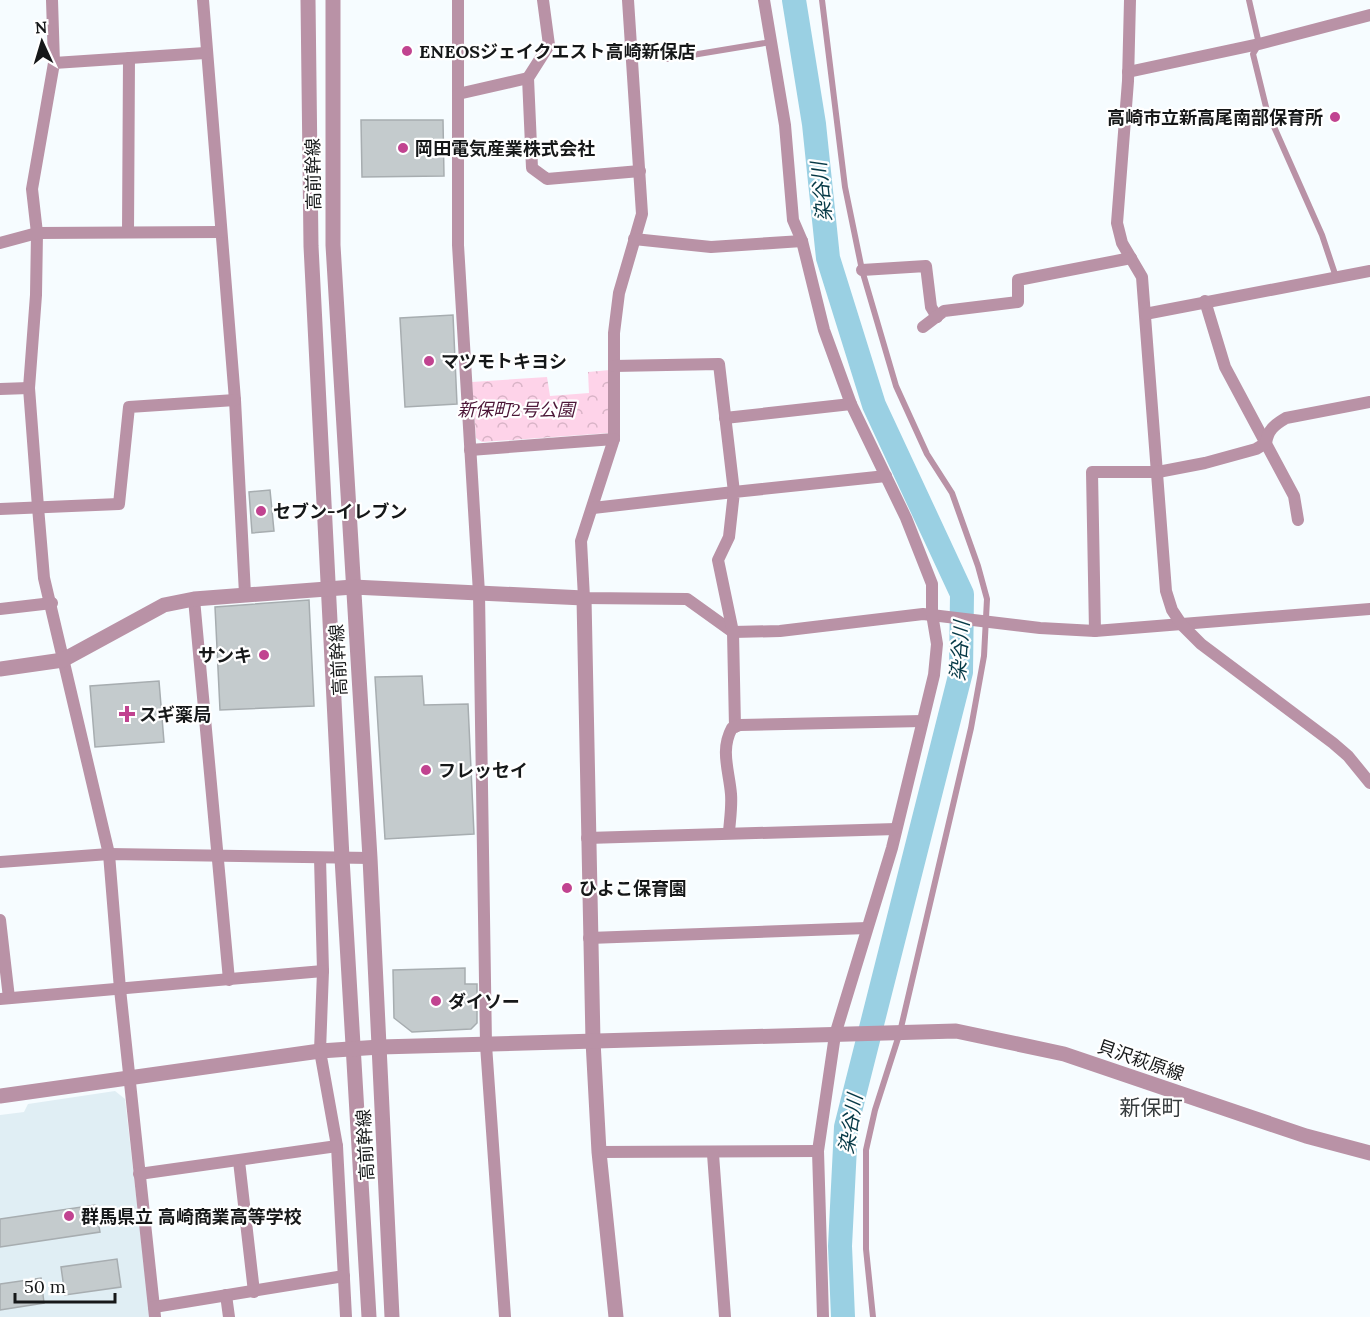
<svg xmlns="http://www.w3.org/2000/svg" width="1370" height="1317" font-family="Lora,'Noto Sans JP',serif">
	<style>
		.built { fill: #e0eef4 }
		.park { fill: url(#park-crowns) }
		.lines { fill: none; stroke-linecap: round; stroke-linejoin: round }
		.river { stroke: #9ad0e3; stroke-width: 24 }
		.building { fill: #c4cbcd; stroke: #a7adb0; stroke-width: 1.5 }
		.service { stroke: #b992a6; stroke-width: 6 }
		.minor { stroke: #b992a6; stroke-width: 12 }
		.tertiary { stroke: #b992a6; stroke-width: 15 }
		.poi-dot { fill: #c14390; stroke: #fff; stroke-width: 2 }
		.labels { text-anchor: middle; dominant-baseline: central; stroke-width: 4.5; stroke-linejoin: round; paint-order: stroke }
		.poi-label { font-size: 18px; font-weight: bold; fill: #161819; stroke: #fff; text-anchor: start }
		.street-label { font-size: 18px; fill: #161819; stroke: #fff }
		.park-label { font-size: 18px; font-style: italic; fill: #4c1637; stroke: #fff }
		.water-label { font-size: 20px; font-style: italic; fill: #063946; stroke: #fff }
		.quarter-label { font-size: 21px; fill: #373c3e; stroke: #fff }
	</style>
	<defs>
		<pattern id="park-crowns" width="20" height="18" patternUnits="userSpaceOnUse" patternTransform="scale(1.5)"><rect width="20" height="18" fill="#fed3e9"/><path d="M2 6a3 3 0 1 1 6 0M12 15a3 3 0 1 1 6 0" fill="none" stroke="#d9b4c7"/></pattern>
	</defs>
	<rect width="100%" height="100%" fill="#f6fcff"/>
	<!-- built -->
	<polygon class="built" points="115,1091 125,1099 150,1317 0,1317 0,1115 24,1112 28,1104"/>
	<!-- park -->
	<polygon class="park" points="610,370 609,433 482,442 476,438 472,382 547,377 550,396 589,393 588,372"/>
	<g class="lines">
		<!-- river -->
		<polyline class="river" points="794,0 814,124 828,258 874,405 962,594 961,672 846,1127 840,1246 843,1317"/>
	</g>
	<!-- building -->
	<g class="building">
		<polygon points="361,120 443,120 444,176 362,177"/>
		<polygon points="453,315 457,404 405,407 400,318"/>
		<polygon points="270,490 274,531 252,533 249,492"/>
		<polygon points="309,600 314,706 220,710 215,607"/>
		<polygon points="422,676 424,705 468,704 474,834 385,839 375,677"/>
		<polygon points="159,681 164,742 95,747 90,686"/>
		<polygon points="465,968 465,984 477,984 477,1023 471,1029 412,1032 394,1018 393,970"/>
		<polygon points="95,1205 100,1232 0,1247 0,1219"/>
		<polygon points="117,1259 121,1287 65,1295 61,1267"/>
		<polygon points="41,1278 44,1303 0,1310 0,1284"/>
	</g>
	<g class="lines">
		<!-- service -->
		<g class="service">
			<polyline points="822,0 845,187 862,270 896,386 927,454 952,493 978,566 987,599 984,656 971,728 900,1032 875,1110 866,1150 866,1249 873,1317"/>
			<polyline points="1249,0 1259,44 1253,54 1267,111 1322,235 1336,277"/>
			<polyline points="668,59 771,42"/>
		</g>
		<!-- minor -->
		<g class="minor">
			<polyline points="52,0 54,63 32,189 37,233 36,295 29,388 38,507 44,578 109,854 120,989 155,1317"/>
			<polyline points="203,0 235,400 245,594"/>
			<polyline points="458,0 458,245 479,593 486,1045 505,1317"/>
			<polyline points="543,0 549,45 528,78 532,168 547,179 640,171"/>
			<polyline points="628,0 642,214 619,293 614,333 614,439 581,541 584,598 687,599 733,632 780,631 923,614 1040,628 1095,631 1370,609"/>
			<polyline points="764,0 785,125 793,220 802,241 824,330 851,404 906,518 932,584 932,614 937,644 934,675 892,848 835,1035 818,1151 823,1317"/>
			<polyline points="1130,0 1128,81 1117,223 1122,243 1142,277 1166,591 1172,610 1182,625 1201,644 1333,743 1348,756 1370,783"/>
			<polyline points="54,63 205,53"/>
			<polyline points="1128,72 1259,44 1370,15"/>
			<polyline points="458,94 528,78"/>
			<polyline points="128,232 129,58"/>
			<polyline points="634,239 711,247 802,241"/>
			<polyline points="0,243 37,233 221,232"/>
			<polyline points="862,270 926,266 931,307 937,317"/>
			<polyline points="1205,301 1225,367 1294,496 1298,520"/>
			<polyline points="1145,314 1370,271"/>
			<polyline points="923,327 944,311 1018,302 1018,280 1131,258"/>
			<polyline points="0,389 29,388"/>
			<polyline points="725,418 851,404"/>
			<polyline points="470,450 614,439"/>
			<polyline points="593,508 734,492 719,364 614,366"/>
			<polyline points="0,509 119,504 129,407 235,400"/>
			<polyline points="194,599 229,980"/>
			<polyline points="0,609 52,603"/>
			<path d="M1095 631 1092 472H1158L1205 463 1256 449 1266 443C1268 430 1274 425 1286 418L1370 402"/>
			<polyline points="735,727 733,632 718,560 729,537 734,492 886,476"/>
			<path d="M729 832C730 819 732 807 731 794 729 770 720 750 732 728L740 725 922 721"/>
			<polyline points="587,838 896,829"/>
			<polyline points="320,858 323,971 320,1051 337,1146 346,1317"/>
			<polyline points="0,862 109,854 370,858"/>
			<polyline points="0,920 9,998"/>
			<polyline points="589,938 867,928"/>
			<polyline points="0,999 323,971"/>
			<polyline points="599,1152 818,1151"/>
			<polyline points="713,1154 725,1317"/>
			<polyline points="239,1161 254,1292"/>
			<polyline points="139,1174 337,1146"/>
			<polyline points="226,1295 229,1317"/>
			<polyline points="154,1307 344,1276"/>
		</g>
		<!-- tertiary -->
		<g class="tertiary">
			<polyline points="308,0 311,246 342,858 369,1317"/>
			<polyline points="333,0 333,245 370,858 392,1317"/>
			<polyline points="0,669 63,660 164,605 194,599 353,587 584,598 593,1041 599,1152 616,1317"/>
			<polyline points="0,1096 320,1051 380,1047 956,1031 1064,1054 1306,1136 1370,1153"/>
		</g>
	</g>
	<!-- markers -->
	<g class="poi-dot">
		<circle cx="407" cy="51" r="6"/>
		<circle cx="1335" cy="117" r="6"/>
		<circle cx="403" cy="148" r="6"/>
		<circle cx="429" cy="361" r="6"/>
		<circle cx="261" cy="511" r="6"/>
		<circle cx="264" cy="655" r="6"/>
		<path d="M124 705h6v6h6v6h-6v6h-6v-6h-6v-6h6z"/>
		<circle cx="426" cy="770" r="6"/>
		<circle cx="567" cy="888" r="6"/>
		<circle cx="436" cy="1001" r="6"/>
		<circle cx="69" cy="1216" r="6"/>
	</g>
	<g class="labels">
		<!-- poi labels -->
		<g class="poi-label">
			<text x="419" y="51">ENEOSジェイクエスト高崎新保店</text>
			<text x="1323" y="117" text-anchor="end">高崎市立新高尾南部保育所</text>
			<text x="415" y="148">岡田電気産業株式会社</text>
			<text x="441" y="361">マツモトキヨシ</text>
			<text x="273" y="511">セブン-イレブン</text>
			<text x="252" y="655" text-anchor="end">サンキ</text>
			<text x="139" y="714">スギ薬局</text>
			<text x="438" y="770">フレッセイ</text>
			<text x="579" y="888">ひよこ保育園</text>
			<text x="448" y="1001">ダイソー</text>
			<text x="81" y="1216">群馬県立 高崎商業高等学校</text>
		</g>
		<!-- street labels -->
		<g class="street-label">
			<text transform="translate(313 174) rotate(-91)">高前幹線</text>
			<text transform="translate(338 660) rotate(-93)">高前幹線</text>
			<text transform="translate(1141 1060) rotate(19)">貝沢萩原線</text>
			<text transform="translate(365 1145) rotate(-93)">高前幹線</text>
		</g>
		<!-- park labels -->
		<g class="park-label">
			<text x="516" y="409">新保町2号公園</text>
		</g>
		<!-- water labels -->
		<g class="water-label">
			<text transform="translate(821 192) rotate(-96)">染谷川</text>
			<text transform="translate(959 651) rotate(-86)">染谷川</text>
			<text transform="translate(850 1124) rotate(-81)">染谷川</text>
		</g>
		<!-- quarter labels -->
		<g class="quarter-label">
			<text x="1151" y="1107">新保町</text>
		</g>
	</g>
	<!-- north arrow -->
	<g transform="translate(42 42) rotate(356)" stroke="#ffffff" stroke-width="4.5" paint-order="stroke">
	<path d="M0-4.5L10 22L0 15L-10 22Z" fill="#161819"/>
	<text y="-9" font-size="16" font-weight="bold" text-anchor="middle" fill="#161819">N</text>
	</g>
	<!-- scale -->
	<path d="M15 1293v9h100v-9" fill="none" stroke="#161819" stroke-width="3"/>
	<text x="24" y="1293" font-size="18" fill="#161819" stroke="#ffffff" stroke-width="4.5" paint-order="stroke">50 m</text>
</svg>
